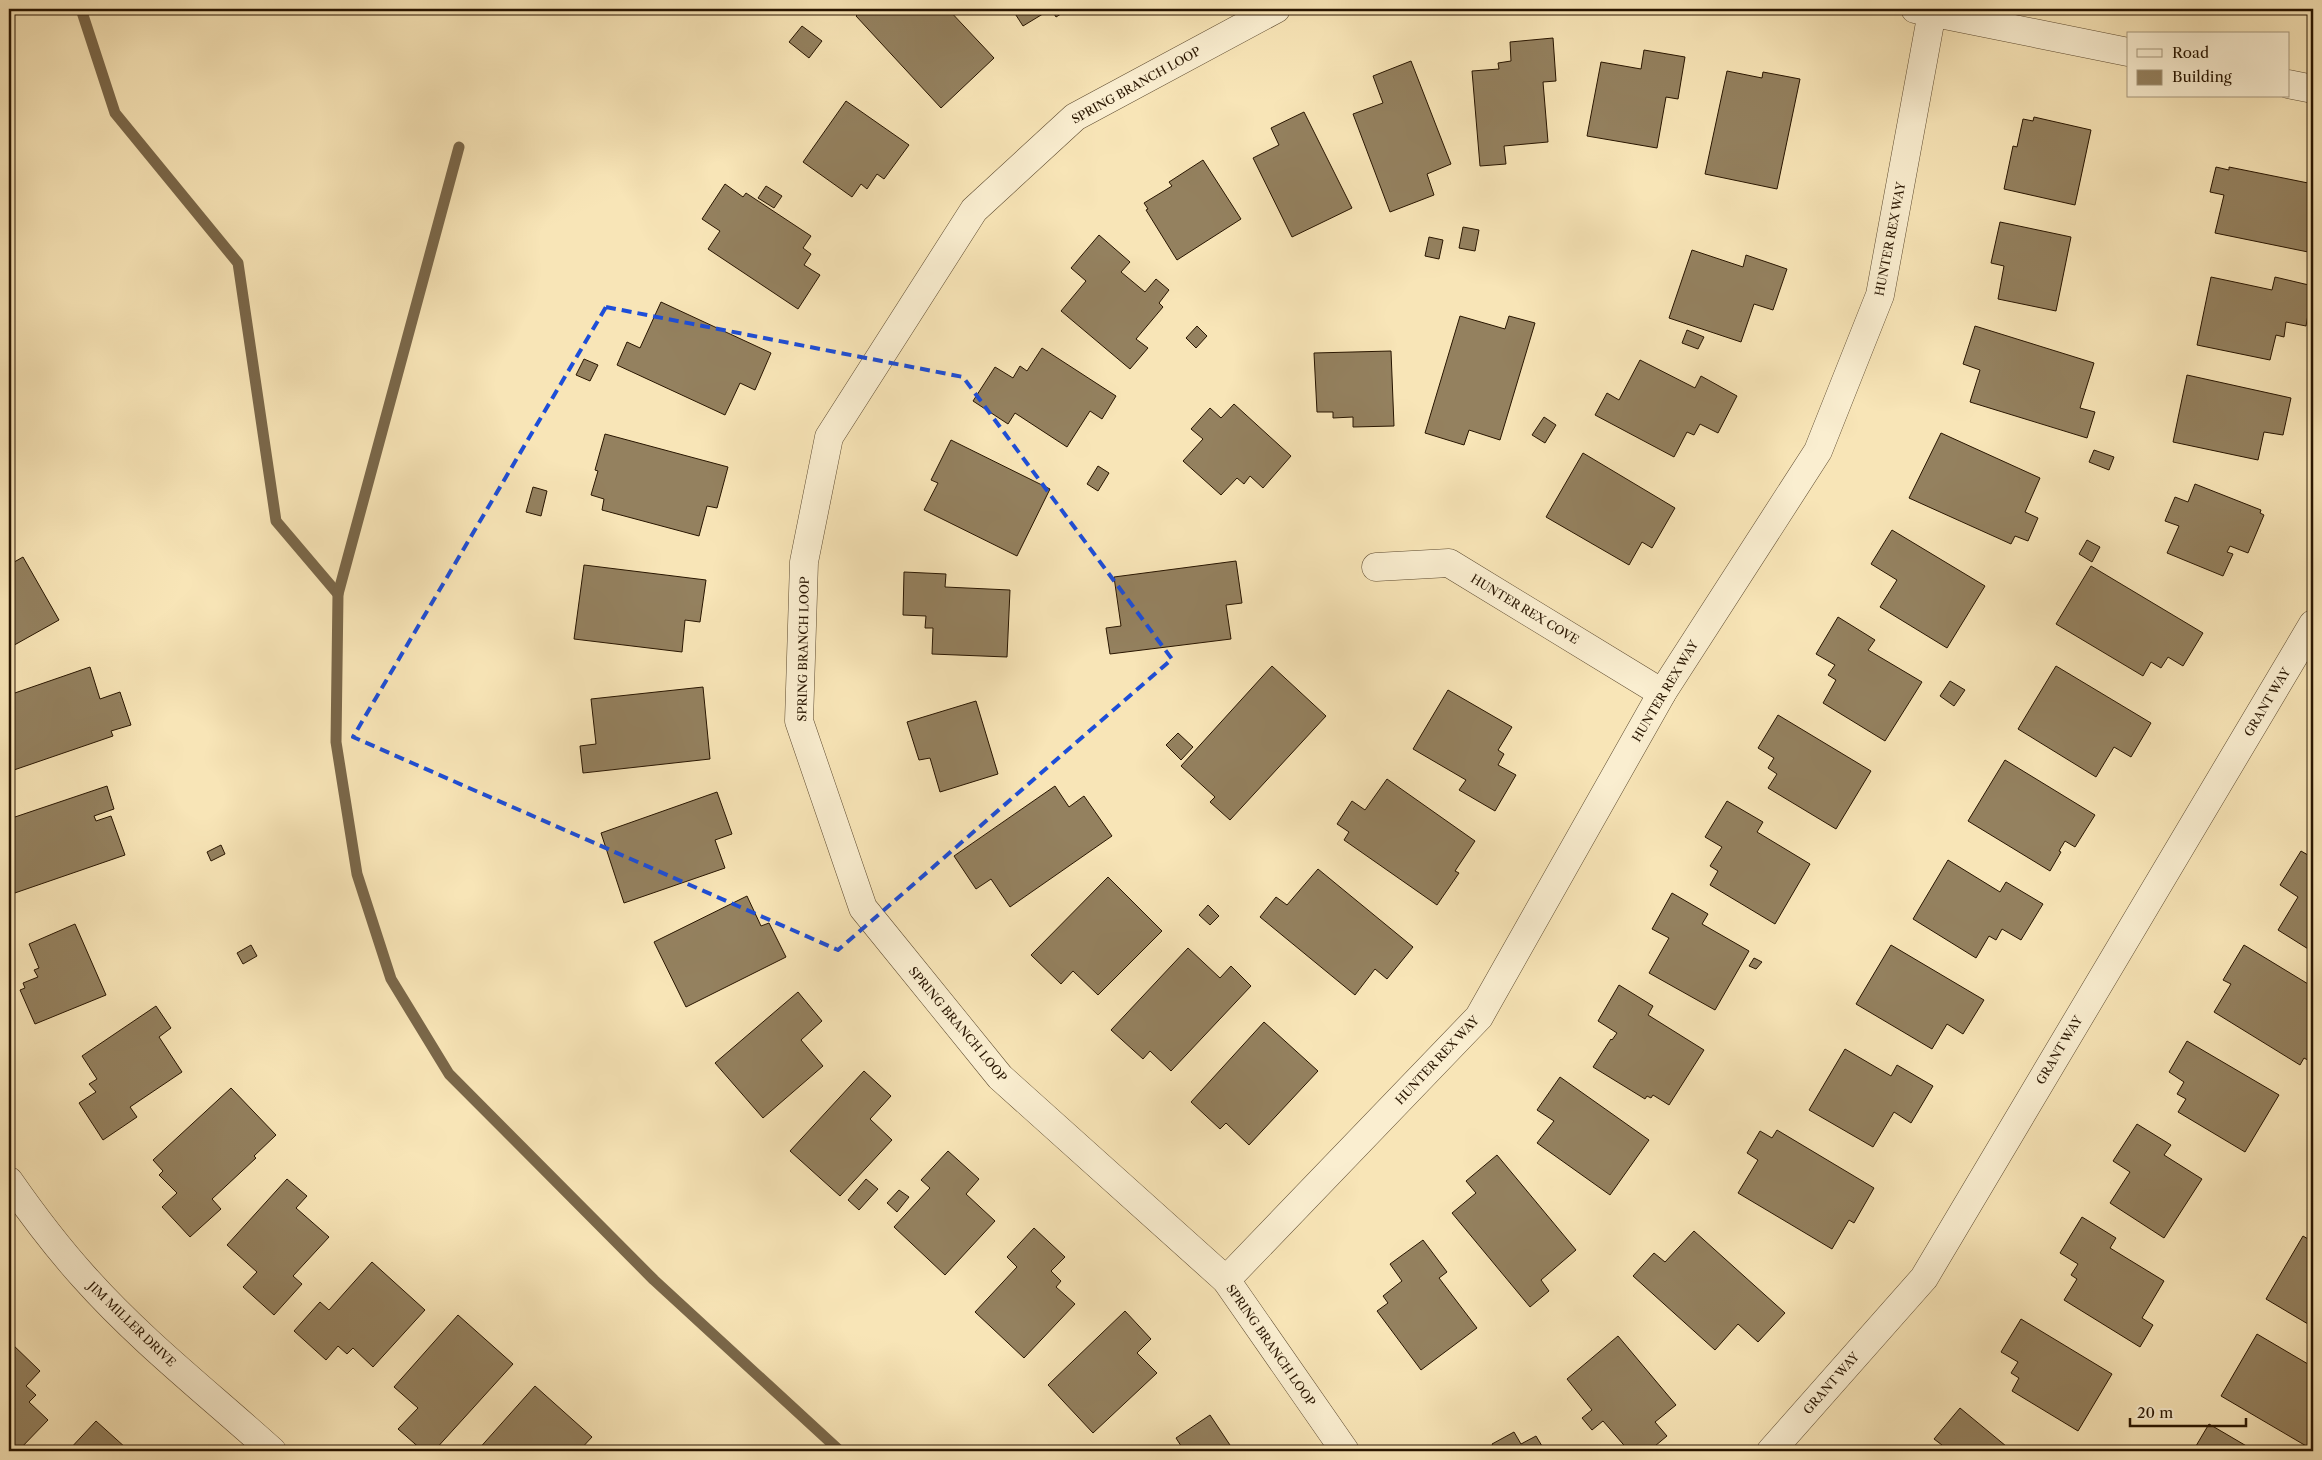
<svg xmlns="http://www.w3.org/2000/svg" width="2322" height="1460" font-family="'Libre Caslon Text',serif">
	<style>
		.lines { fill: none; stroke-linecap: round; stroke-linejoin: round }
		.stream { stroke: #7a6749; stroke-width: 11 }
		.building { fill: #94815f; stroke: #281500 }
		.street-casing { stroke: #5c492e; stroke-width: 29 }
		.street { stroke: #faeed0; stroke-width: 28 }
		.marked { fill: none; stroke: #1d4ed8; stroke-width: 4; stroke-dasharray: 10 6; stroke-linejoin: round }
		.labels { text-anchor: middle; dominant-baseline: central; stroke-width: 4; stroke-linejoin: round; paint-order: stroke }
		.street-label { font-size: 12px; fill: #281500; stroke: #faeed0 }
	</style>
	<rect width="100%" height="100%" fill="#f8e5b7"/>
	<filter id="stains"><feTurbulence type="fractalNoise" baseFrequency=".004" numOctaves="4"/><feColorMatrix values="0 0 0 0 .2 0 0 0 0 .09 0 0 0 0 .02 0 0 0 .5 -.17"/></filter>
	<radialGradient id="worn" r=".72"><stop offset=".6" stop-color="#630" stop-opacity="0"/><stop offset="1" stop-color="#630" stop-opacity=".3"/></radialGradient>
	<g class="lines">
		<!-- stream -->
		<g class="stream">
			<polyline points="81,9 115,113 238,263 276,521 338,594"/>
			<polyline points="459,147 338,594 336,742 357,874 391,979 449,1074 654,1280 840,1451"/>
		</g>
	</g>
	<!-- building -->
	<g class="building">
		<polygon points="863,9 948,9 994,58 941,108 856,16"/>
		<polygon points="1012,9 1069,9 1056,17 1051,9 1023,26"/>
		<polygon points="802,26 822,41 809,58 789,42"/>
		<polygon points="1553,38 1556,81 1543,82 1548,142 1504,146 1506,164 1480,166 1472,71 1499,69 1498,63 1511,61 1510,42"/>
		<polygon points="1644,50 1685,57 1678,99 1666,97 1657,148 1587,136 1601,62 1641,69"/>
		<polygon points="1411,61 1451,164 1427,174 1434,195 1390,212 1353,114 1383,103 1373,76"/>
		<polygon points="1727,71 1762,78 1763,72 1800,79 1777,189 1705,174"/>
		<polygon points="846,101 909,145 884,179 877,174 867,189 861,184 852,197 803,162"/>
		<polygon points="1304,112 1352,208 1292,237 1253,158 1279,145 1271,128"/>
		<polygon points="2034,117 2091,130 2075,205 2004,189 2013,146 2017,147 2023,119 2033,121"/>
		<polygon points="1203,160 1241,219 1177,260 1146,210 1148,209 1144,203 1172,186 1169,182"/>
		<polygon points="2216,167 2229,170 2229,167 2313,184 2311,213 2313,214 2313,253 2215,233 2224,195 2210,192"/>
		<polygon points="725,184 743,197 746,193 811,236 803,248 811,254 804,265 820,275 798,309 708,249 720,231 702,219"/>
		<polygon points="766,186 782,196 774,208 758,198"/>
		<polygon points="2000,222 2071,237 2056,311 1998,299 2004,266 1991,263"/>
		<polygon points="1463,227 1479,230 1475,251 1459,248"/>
		<polygon points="1099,235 1130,262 1121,272 1145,292 1156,279 1169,290 1159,303 1163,307 1136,339 1148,348 1130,369 1061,311 1086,281 1071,268"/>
		<polygon points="1429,237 1443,240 1439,259 1425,256"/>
		<polygon points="1692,250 1743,267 1746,255 1787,269 1773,310 1754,304 1741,342 1669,318"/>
		<polygon points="2211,277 2272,290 2275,277 2313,286 2306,326 2286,322 2284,337 2276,335 2270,360 2197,345"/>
		<polygon points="661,302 771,353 755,390 740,383 725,415 617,365 627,342 640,348"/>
		<polygon points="1460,316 1505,329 1509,316 1535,323 1500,440 1469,430 1464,445 1425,433"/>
		<polygon points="1197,326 1207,336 1196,348 1186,338"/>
		<polygon points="1975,326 2094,363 2080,408 2095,412 2087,438 1970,402 1980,370 1963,364"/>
		<polygon points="1687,330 1704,337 1698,349 1682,343"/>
		<polygon points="1042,348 1116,396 1102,419 1090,411 1067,447 1015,413 1008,424 973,401 995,367 1013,378 1020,366 1027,371"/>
		<polygon points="1391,351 1394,426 1353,427 1353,417 1333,418 1333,412 1317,412 1314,353"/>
		<polygon points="584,359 598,365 590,381 576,375"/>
		<polygon points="1640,360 1695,388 1701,376 1737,396 1718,433 1700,424 1694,435 1687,432 1674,457 1595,415 1607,393 1619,400"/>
		<polygon points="2187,375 2291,398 2283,435 2264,432 2258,460 2173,442"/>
		<polygon points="1234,404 1291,456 1263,488 1250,476 1244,484 1237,478 1221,495 1183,461 1203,439 1191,429 1210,408 1221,418"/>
		<polygon points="1544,417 1556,425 1545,443 1532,435"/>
		<polygon points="1941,433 2040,478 2025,512 2038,518 2028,541 2015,536 2011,544 1909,498"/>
		<polygon points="605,434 728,467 717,508 707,506 699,536 602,510 604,499 591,495 598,471 595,470"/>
		<polygon points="951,440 1050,489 1017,556 924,510 938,483 931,480"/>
		<polygon points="2094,450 2114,457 2109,470 2089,462"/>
		<polygon points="1583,453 1675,508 1652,548 1642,542 1629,565 1546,517"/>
		<polygon points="1098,466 1109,473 1098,491 1087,484"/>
		<polygon points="2195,484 2261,510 2260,513 2264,515 2248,553 2230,546 2227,552 2233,554 2223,576 2167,553 2179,526 2165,521 2175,497 2188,502"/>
		<polygon points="533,487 547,491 541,516 526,512"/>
		<polygon points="1892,530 1985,586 1947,648 1880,607 1897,580 1871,564"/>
		<polygon points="2087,540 2100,547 2092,562 2079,554"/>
		<polygon points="23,557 59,620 9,648 9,565"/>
		<polygon points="1236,561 1242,603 1226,605 1231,639 1110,654 1106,628 1121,626 1114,577"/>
		<polygon points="584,565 706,580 700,622 685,620 682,652 574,639"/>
		<polygon points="2091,566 2203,633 2183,666 2168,657 2161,668 2151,662 2143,676 2056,624"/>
		<polygon points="904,572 946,574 945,587 1010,590 1007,657 932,654 933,628 925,628 926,616 903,615"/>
		<polygon points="1838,617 1875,640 1868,650 1922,682 1885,741 1823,703 1836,680 1828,675 1835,665 1816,654"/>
		<polygon points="1272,666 1326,716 1230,820 1210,802 1215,797 1181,766"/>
		<polygon points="2056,666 2151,723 2131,757 2114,747 2096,777 2018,729"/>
		<polygon points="90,667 100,699 120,692 131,725 111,731 113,736 11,771 9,764 9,695"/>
		<polygon points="1950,681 1965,690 1954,706 1940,696"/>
		<polygon points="703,687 710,759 583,773 580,746 596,744 591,699"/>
		<polygon points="1448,690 1512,727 1498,750 1504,754 1498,765 1516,775 1495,811 1459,790 1466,780 1413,749"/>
		<polygon points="976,701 998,774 940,792 930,758 919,760 907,722"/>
		<polygon points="1778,715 1871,771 1836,829 1768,788 1777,774 1768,768 1774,758 1758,748"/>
		<polygon points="1178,733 1193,747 1181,760 1166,745"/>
		<polygon points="2005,760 2095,815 2075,847 2065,841 2059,851 2061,852 2050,871 1968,821"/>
		<polygon points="1387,779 1475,841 1455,871 1459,873 1437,905 1344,840 1349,832 1337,824 1352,801 1365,810"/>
		<polygon points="107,786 114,809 94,816 96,821 111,816 125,855 9,895 9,819"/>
		<polygon points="1055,786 1069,807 1084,796 1112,836 1010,907 991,879 976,889 954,856"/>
		<polygon points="717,792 732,834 715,840 725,868 624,903 601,833"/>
		<polygon points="1727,801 1763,822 1757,832 1810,864 1775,924 1710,885 1718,871 1710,866 1722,847 1705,837"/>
		<polygon points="221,845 225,854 211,861 207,852"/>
		<polygon points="2301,851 2313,858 2313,952 2278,930 2298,897 2280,885"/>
		<polygon points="1948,860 2000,892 2006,882 2043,904 2021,940 2002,929 1996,940 1989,936 1976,958 1913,919"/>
		<polygon points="1318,869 1413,947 1387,979 1375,969 1355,995 1260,917 1276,897 1287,905"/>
		<polygon points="1108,877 1162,931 1098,995 1073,971 1061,984 1031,955"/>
		<polygon points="1672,893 1708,914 1702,924 1749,951 1715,1010 1649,973 1669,938 1652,929"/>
		<polygon points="747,896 761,926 769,923 786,957 686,1007 654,942"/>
		<polygon points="1208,905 1219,916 1210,925 1199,915"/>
		<polygon points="75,924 106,995 35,1024 20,990 25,988 23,983 38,977 34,970 39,968 29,944"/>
		<polygon points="251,945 257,956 243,964 237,953"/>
		<polygon points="1891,945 1984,1000 1963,1034 1947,1024 1932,1049 1856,1004"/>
		<polygon points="2244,945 2313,987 2313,1063 2304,1058 2300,1065 2214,1012 2231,984 2223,980"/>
		<polygon points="1188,948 1220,978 1231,966 1251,986 1171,1071 1150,1051 1143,1059 1111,1030"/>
		<polygon points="1754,958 1762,962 1756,969 1749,966"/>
		<polygon points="1619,985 1653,1006 1648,1015 1704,1050 1669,1105 1653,1095 1651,1098 1647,1096 1645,1099 1593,1067 1611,1039 1612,1040 1617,1033 1598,1021"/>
		<polygon points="798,992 822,1021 801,1040 823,1066 763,1118 715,1063"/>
		<polygon points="156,1006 171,1028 159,1037 182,1072 130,1107 137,1117 103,1140 79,1103 96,1092 89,1084 97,1079 82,1056"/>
		<polygon points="1264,1022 1318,1071 1249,1145 1226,1123 1220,1129 1191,1102"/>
		<polygon points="2187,1041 2279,1095 2245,1152 2178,1112 2186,1099 2177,1094 2184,1082 2169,1072"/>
		<polygon points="1845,1049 1891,1076 1897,1065 1933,1086 1911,1123 1894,1112 1873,1147 1809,1110"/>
		<polygon points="864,1071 891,1096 870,1119 892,1140 840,1196 790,1151"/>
		<polygon points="1560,1077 1649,1140 1610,1195 1537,1143 1554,1121 1537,1110"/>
		<polygon points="231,1088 276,1135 254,1156 256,1158 212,1199 221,1209 190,1237 162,1207 177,1193 159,1175 163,1171 153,1160"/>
		<polygon points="2137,1124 2171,1145 2164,1155 2202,1179 2164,1238 2110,1203 2130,1172 2113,1161"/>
		<polygon points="1777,1130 1874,1188 1854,1223 1849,1220 1832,1249 1738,1193 1758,1160 1747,1153 1760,1131 1772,1138"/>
		<polygon points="948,1151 979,1179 966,1194 995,1221 945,1275 894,1227 930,1188 921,1180"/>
		<polygon points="1497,1155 1576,1250 1541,1280 1549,1291 1530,1307 1452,1213 1476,1193 1466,1181"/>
		<polygon points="287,1179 307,1196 296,1208 329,1237 293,1276 302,1284 274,1315 243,1287 257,1272 227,1245"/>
		<polygon points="866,1179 878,1189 859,1210 848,1200"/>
		<polygon points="899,1190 909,1197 897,1212 887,1203"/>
		<polygon points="2082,1217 2116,1238 2110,1248 2164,1281 2142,1318 2153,1325 2140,1347 2064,1300 2077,1279 2071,1275 2078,1264 2060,1253"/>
		<polygon points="1034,1228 1065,1257 1051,1271 1061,1281 1056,1287 1075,1304 1024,1358 975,1312 1017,1267 1007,1257"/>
		<polygon points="1694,1231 1785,1313 1758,1342 1738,1324 1715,1350 1633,1276 1654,1253 1665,1262"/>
		<polygon points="2303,1236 2313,1242 2313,1327 2266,1299"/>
		<polygon points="1423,1240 1447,1272 1439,1278 1477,1328 1421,1370 1377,1311 1388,1303 1383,1296 1402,1281 1390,1264"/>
		<polygon points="372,1262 425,1310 373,1367 353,1348 347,1354 338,1346 326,1360 294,1331 320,1302 329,1310"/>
		<polygon points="1125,1311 1151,1339 1137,1353 1157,1373 1093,1433 1048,1385"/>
		<polygon points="458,1315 513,1364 434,1451 423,1451 398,1429 418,1408 394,1387"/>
		<polygon points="2021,1319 2112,1374 2078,1431 2012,1391 2019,1378 2011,1373 2018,1362 2001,1352"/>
		<polygon points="2257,1334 2313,1367 2313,1450 2221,1396"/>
		<polygon points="1618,1336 1676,1405 1655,1422 1667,1436 1649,1451 1629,1451 1603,1421 1592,1430 1582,1418 1592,1410 1567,1379"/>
		<polygon points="10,1342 40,1371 26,1386 36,1395 29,1402 48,1420 18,1451 9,1451"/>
		<polygon points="535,1386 592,1437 579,1451 477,1451"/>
		<polygon points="1960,1408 2012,1451 1936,1451 1942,1445 1934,1439"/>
		<polygon points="1210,1415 1234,1451 1179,1451 1183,1449 1176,1438"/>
		<polygon points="96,1421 126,1448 124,1451 68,1451"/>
		<polygon points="2209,1424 2255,1451 2193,1451"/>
		<polygon points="1514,1432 1521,1444 1536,1436 1545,1451 1496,1451 1492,1444"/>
	</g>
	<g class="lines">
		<!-- street casing -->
		<g class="street-casing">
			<g id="street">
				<polyline points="1276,9 1075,117 974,210 829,437 804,562 799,721 863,908 1000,1077 1226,1280 1345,1451"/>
				<polyline points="1915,9 2128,52"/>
				<polyline points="2288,84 2313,89"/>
				<polyline points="1376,567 1449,563 1662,693"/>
				<path d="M9 1181C32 1214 57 1247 84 1277 141 1341 209 1394 272 1451"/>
				<polyline points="1226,1280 1479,1017 1662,693 1818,451 1880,295 1932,12"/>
				<polyline points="1771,1451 1924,1278 2313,624"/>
			</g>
		</g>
		<!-- street -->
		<use href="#street" class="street"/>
	</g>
	<!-- marked area -->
	<path class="marked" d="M606 307 963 377 1172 659 838 950 353 737Z"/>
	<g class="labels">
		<!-- street labels -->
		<g class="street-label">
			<text transform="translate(1136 85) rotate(-29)">SPRING BRANCH LOOP</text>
			<text transform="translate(1890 239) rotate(-79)">HUNTER REX WAY</text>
			<text transform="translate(1525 609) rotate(31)">HUNTER REX COVE</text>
			<text transform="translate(803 649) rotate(-89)">SPRING BRANCH LOOP</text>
			<text transform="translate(1665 691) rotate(-59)">HUNTER REX WAY</text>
			<text transform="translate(2267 702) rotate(-59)">GRANT WAY</text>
			<text transform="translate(958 1024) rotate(50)">SPRING BRANCH LOOP</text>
			<text transform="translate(2059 1050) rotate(-59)">GRANT WAY</text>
			<text transform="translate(1437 1060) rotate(-47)">HUNTER REX WAY</text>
			<text transform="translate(132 1324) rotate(44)">JIM MILLER DRIVE</text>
			<text transform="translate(1271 1345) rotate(55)">SPRING BRANCH LOOP</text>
			<text transform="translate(1831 1383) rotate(-49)">GRANT WAY</text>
		</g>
	</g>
	<!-- margin -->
	<rect width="2322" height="1460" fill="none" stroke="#f8e5b7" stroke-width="30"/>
	<rect x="10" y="10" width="2302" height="1440" fill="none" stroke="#281500" stroke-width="2.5"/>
	<rect x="15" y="15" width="2292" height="1430" fill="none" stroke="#281500"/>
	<!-- legend -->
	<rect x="2127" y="32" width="162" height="65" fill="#faeed0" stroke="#a6977d"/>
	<rect x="2137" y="49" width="25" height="8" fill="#faeed0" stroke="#a6977d"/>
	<text x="2172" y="58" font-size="15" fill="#281500">Road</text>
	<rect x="2137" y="70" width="25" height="15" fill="#94815f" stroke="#a6977d"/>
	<text x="2172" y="82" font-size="15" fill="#281500">Building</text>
	<!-- scale -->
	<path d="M2130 1418v8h116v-8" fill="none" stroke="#281500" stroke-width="2.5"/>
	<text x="2137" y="1418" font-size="15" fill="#281500" stroke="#faeed0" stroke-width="4" paint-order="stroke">20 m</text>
	<rect width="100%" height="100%" filter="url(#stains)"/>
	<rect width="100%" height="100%" fill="url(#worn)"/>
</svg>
